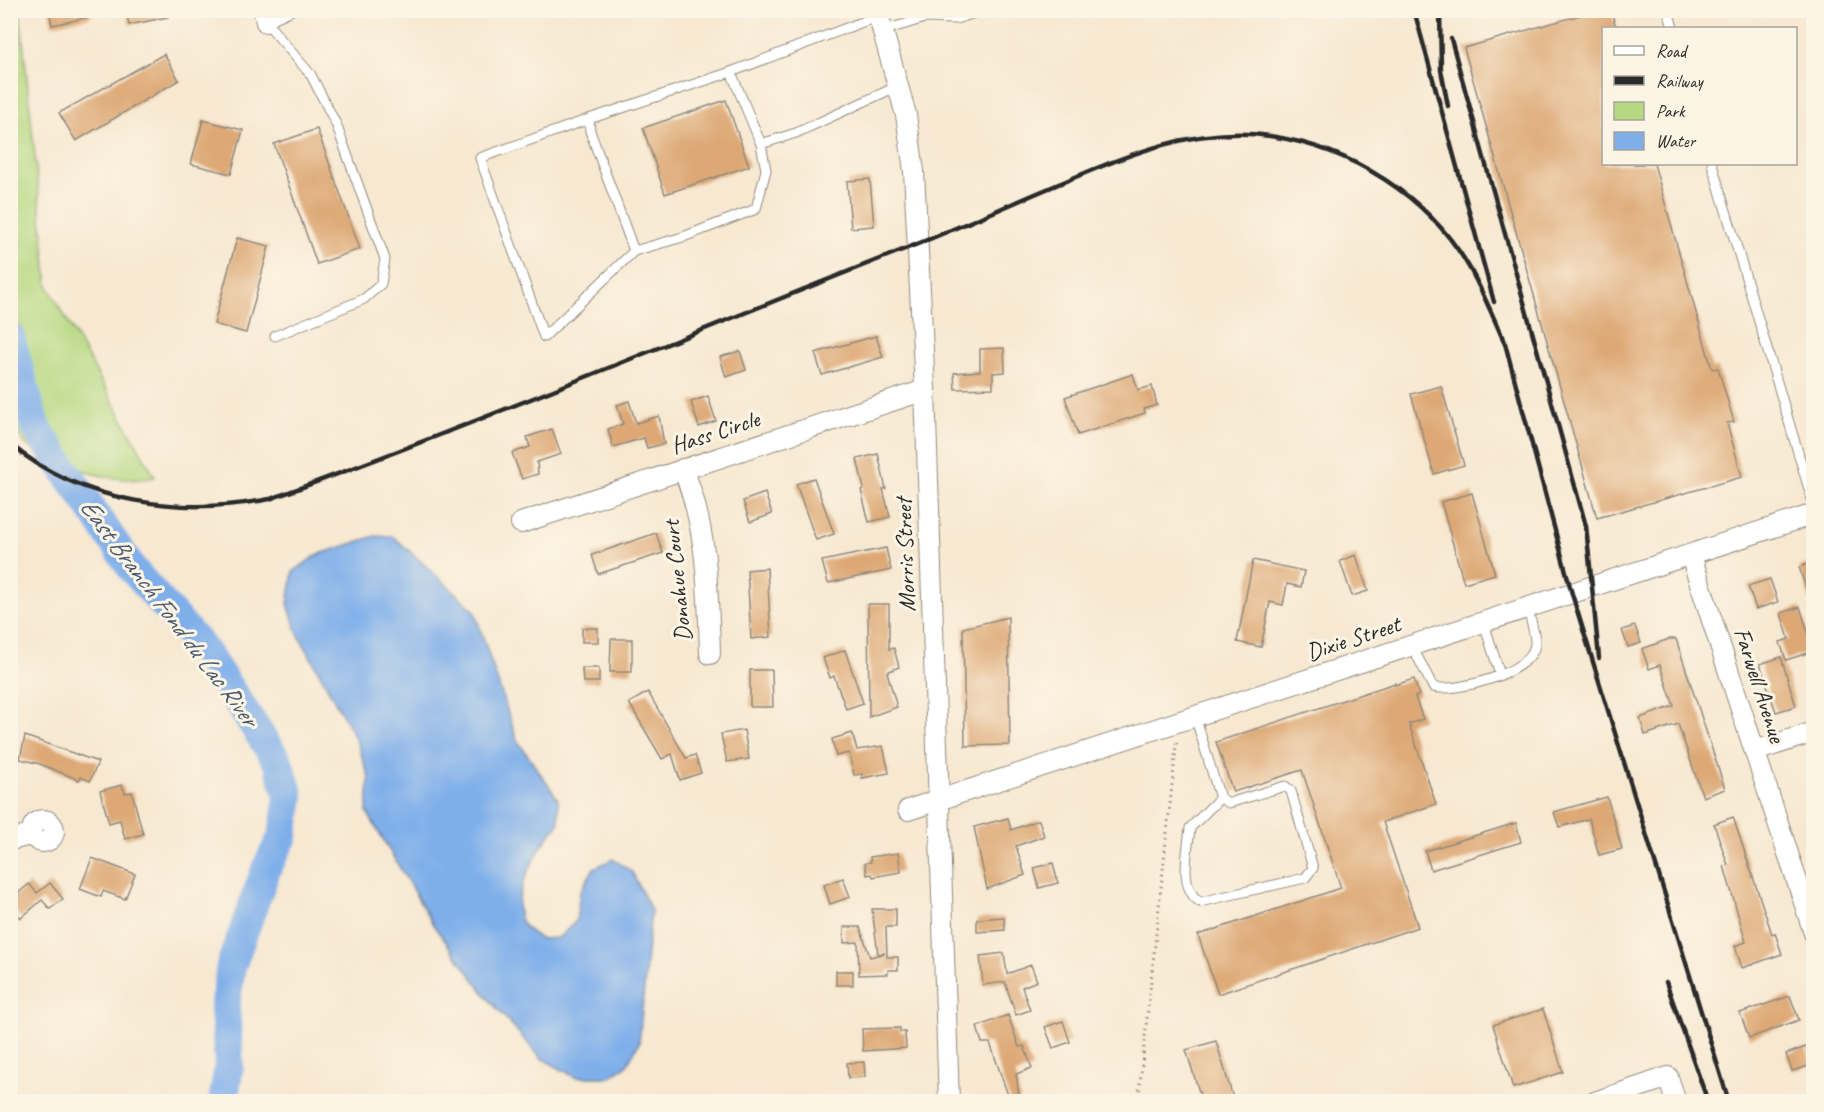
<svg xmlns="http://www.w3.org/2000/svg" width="1824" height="1112" font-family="Caveat,sans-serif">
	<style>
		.green { fill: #b5d881; stroke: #708256; stroke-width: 1.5 }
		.water { fill: #7fafea; stroke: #556d8a; stroke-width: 1.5 }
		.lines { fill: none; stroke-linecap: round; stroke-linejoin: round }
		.river { stroke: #7fafea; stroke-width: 30 }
		.building { fill: #dda875 }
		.lane-casing { stroke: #918a7e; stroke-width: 11 }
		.street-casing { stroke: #918a7e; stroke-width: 22 }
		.path { stroke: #918a7e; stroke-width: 3; stroke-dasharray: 1.5 4.5; stroke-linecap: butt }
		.lane { stroke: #fff; stroke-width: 9 }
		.street { stroke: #fff; stroke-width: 20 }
		.rail { stroke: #2b2b2b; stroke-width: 4.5 }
		.labels { text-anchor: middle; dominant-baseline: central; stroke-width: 6; stroke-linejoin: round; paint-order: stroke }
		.street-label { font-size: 24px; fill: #2b2b2b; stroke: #fcf5e5 }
		.water-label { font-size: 26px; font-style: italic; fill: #48596e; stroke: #fcf5e5 }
	</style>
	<rect width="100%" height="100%" fill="#fcf5e5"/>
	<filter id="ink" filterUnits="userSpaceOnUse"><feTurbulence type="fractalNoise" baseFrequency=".0167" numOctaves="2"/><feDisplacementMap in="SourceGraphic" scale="12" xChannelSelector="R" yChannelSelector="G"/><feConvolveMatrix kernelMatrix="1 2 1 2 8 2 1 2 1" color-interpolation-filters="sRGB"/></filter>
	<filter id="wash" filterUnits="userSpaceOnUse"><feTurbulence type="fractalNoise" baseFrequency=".008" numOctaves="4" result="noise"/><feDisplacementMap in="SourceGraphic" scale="24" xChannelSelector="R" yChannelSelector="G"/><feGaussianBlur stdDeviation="1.35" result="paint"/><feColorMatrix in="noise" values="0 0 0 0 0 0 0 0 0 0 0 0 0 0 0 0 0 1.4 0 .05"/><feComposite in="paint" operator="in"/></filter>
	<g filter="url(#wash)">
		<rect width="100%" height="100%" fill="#f7e8d1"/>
		<!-- green -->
		<path class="green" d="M20 10 48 286 155 477C118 485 84 472 50 457 44 454 35 451 29 447 22 441 16 432 11 425L10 11Z"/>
		<!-- water -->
		<path class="water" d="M375 536 394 537 474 610 517 740 558 799 559 823C542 843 503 902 525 927 529 932 536 935 540 939L558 938 576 921 580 892 594 868 613 859 632 872 651 910 639 1043 626 1066 609 1077H575L541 1058 491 1002 434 926 367 812 369 777 356 740 297 632 288 604 293 572 317 555Z"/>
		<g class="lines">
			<!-- river -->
			<polyline class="river" points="10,337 35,426 133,570 203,649 278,762 289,796 283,836 267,867 231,966 225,1007 229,1066 223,1102"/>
		</g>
		<g id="blocks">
			<!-- building -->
			<g class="building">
				<polygon points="49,10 91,10 91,17 52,25"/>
				<polygon points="126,10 168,10 168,17 129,25"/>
				<polygon points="1598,10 1611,10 1616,28 1604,28 1604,164 1654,164 1712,369 1718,368 1734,422 1727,423 1742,477 1597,518 1464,48"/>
				<polygon points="164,54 179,80 76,141 59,113"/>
				<polygon points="726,100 749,166 665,194 643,128"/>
				<polygon points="203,120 243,130 231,174 191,164"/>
				<polygon points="317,129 360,249 317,264 274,144"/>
				<polygon points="870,179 874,226 851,228 847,181"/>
				<polygon points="237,238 269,246 246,333 214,324"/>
				<polygon points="876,336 883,357 822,375 815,353"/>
				<polygon points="1004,348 1005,372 993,373 993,388 955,389 954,373 980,371 980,349"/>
				<polygon points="740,351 746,370 726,377 720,357"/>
				<polygon points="1133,374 1138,390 1152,386 1157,405 1144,409 1145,413 1078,435 1065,397"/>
				<polygon points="1441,386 1464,465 1434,474 1411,394"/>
				<polygon points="708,396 716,421 699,427 691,402"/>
				<polygon points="629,401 636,423 659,416 664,444 647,448 644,438 613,447 608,429 623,424 617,405"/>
				<polygon points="552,429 561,454 537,462 538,474 522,479 512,453 530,447 527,437"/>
				<polygon points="878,454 886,489 883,489 890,517 869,522 861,490 864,489 857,459"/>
				<polygon points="814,478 834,534 816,540 796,484"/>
				<polygon points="765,493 772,514 750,522 743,501"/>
				<polygon points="1472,493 1495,574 1464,583 1441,502"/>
				<polygon points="656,533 663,553 598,574 592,555"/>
				<polygon points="886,548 891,570 828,583 822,561"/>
				<polygon points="1356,555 1368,591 1352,596 1340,561"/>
				<polygon points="1253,560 1304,571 1301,587 1287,584 1283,605 1270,602 1261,647 1237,642"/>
				<polygon points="1814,562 1814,603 1811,603 1799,567"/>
				<polygon points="767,568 771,637 751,639 747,570"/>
				<polygon points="1770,579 1778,602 1756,609 1748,586"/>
				<polygon points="868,604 889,604 889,649 894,648 899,667 887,672 897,707 869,717"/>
				<polygon points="1800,607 1814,651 1786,660 1780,642 1789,639 1781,613"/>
				<polygon points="1008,617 1010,745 965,746 963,628"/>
				<polygon points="1635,626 1641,643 1628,647 1622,630"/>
				<rect x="582" y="628" width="16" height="14"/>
				<polygon points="611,639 632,639 632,672 610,672"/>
				<polygon points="1669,639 1676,639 1725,789 1703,797 1678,724 1645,735 1640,718 1674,706 1660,665 1649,669 1642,649"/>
				<polygon points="845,650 863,703 846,709 834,676 830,678 823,658"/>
				<polygon points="1781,657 1796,706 1776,712 1760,664"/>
				<polygon points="582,668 599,668 599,682 583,682"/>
				<polygon points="750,670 772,670 773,707 750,707"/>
				<polygon points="1414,679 1419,695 1415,697 1423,719 1409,724 1436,804 1383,822 1418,927 1218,994 1198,935 1341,888 1302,770 1233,792 1216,742 1395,683 1395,685"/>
				<polygon points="648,692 686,758 695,755 701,773 680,780 672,754 662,759 629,703"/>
				<polygon points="744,730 749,759 727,762 721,734"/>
				<polygon points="852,733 857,750 883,746 889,773 862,778 862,774 854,775 849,753 836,756 832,739"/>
				<polygon points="25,736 98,762 90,781 81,777 79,780 40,764 20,759"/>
				<polygon points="122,785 125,793 132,792 143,834 125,839 120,820 109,823 100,791"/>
				<polygon points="1607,797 1622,849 1599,855 1589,819 1559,827 1554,812"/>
				<polygon points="1733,817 1772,934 1775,933 1782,954 1742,968 1735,946 1746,942 1724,866 1728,865 1714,824"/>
				<polygon points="1008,818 1011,830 1039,820 1044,836 1016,846 1025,875 987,889 974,827"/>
				<polygon points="1516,823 1521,842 1431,870 1425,851"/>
				<polygon points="898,853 901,872 873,877 872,874 867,875 865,863 871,862 870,857"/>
				<polygon points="92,858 135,874 125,899 103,891 101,897 80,889"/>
				<polygon points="1053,863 1058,883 1039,888 1034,868"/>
				<polygon points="843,878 850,897 830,904 824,885"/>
				<polygon points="50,883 63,899 50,909 42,900 21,918 10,906 10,900 29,884 37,893"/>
				<polygon points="872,909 896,909 896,927 886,927 887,957 898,957 898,970 888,970 888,974 859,975 858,942 844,943 844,927 860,927 870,957 885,953 878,954"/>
				<polygon points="1004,917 1005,930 977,932 977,919"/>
				<polygon points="1004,953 1007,974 1031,965 1037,981 1022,987 1030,1010 1016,1015 1005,982 983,985 980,956"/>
				<rect x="836" y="971" width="17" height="14"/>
				<polygon points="1790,996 1799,1020 1749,1038 1740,1013"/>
				<polygon points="1543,1009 1563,1072 1513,1088 1493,1025"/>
				<polygon points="1008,1015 1019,1047 1024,1046 1032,1068 1016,1074 1020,1101 1010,1101 990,1043 982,1043 977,1027"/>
				<polygon points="1063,1021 1070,1042 1053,1048 1045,1027"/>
				<polygon points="900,1028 900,1032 905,1032 906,1048 863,1051 862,1029"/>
				<polygon points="1216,1041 1234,1101 1202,1101 1186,1050"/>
				<polygon points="1806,1047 1812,1065 1792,1071 1786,1054"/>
				<polygon points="864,1062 865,1077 848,1078 847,1063"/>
			</g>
		</g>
	</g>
	<g filter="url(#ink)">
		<use href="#blocks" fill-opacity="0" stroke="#918a7e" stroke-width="1.5"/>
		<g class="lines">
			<!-- lane casing -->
			<g class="lane-casing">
				<g id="lane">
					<polyline points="1668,10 1673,28"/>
					<polyline points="878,16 731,72 761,144 796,133 898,86"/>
					<polyline points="925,18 956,19 984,10"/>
					<polyline points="882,31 925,18 928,10"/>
					<polyline points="731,72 589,119 590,131 634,251 683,237 756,209 766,170 761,144"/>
					<polyline points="589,119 480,158 544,337 634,251"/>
					<polyline points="1712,164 1814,506"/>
					<polyline points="275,336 364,299 381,284 385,259 336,124 311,75 266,22 292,10"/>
					<polyline points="1484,623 1500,675"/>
					<path d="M1412 646 1433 687C1456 693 1531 673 1535 645 1536 635 1530 619 1528 609"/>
					<path d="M1195 716 1220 798 1229 803 1285 786 1291 791 1313 868 1305 878 1200 902C1178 888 1188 852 1190 828L1220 798"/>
				</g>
			</g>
			<!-- street casing -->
			<g class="street-casing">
				<g id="street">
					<polyline points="264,10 266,22"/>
					<polyline points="877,10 906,115 914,171 925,390 949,1102"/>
					<path d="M683 469C708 529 708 591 710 654"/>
					<polyline points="521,523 925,390"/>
					<polyline points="1691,556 1814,933"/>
					<polyline points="1755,751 1814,732"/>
					<polyline points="908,810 1814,514"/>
					<circle cx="43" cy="831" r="11"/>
					<polyline points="10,840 31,835"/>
					<polyline points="1595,1102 1668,1077 1676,1102"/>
				</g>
			</g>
			<!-- path -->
			<polyline class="path" points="1138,1102 1177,739"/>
			<!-- lane -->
			<use href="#lane" class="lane"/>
			<!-- street -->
			<use href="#street" class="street"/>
			<!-- rail -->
			<g class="rail">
				<polyline points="1414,10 1494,302"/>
				<polyline points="1440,10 1441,70 1448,106"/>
				<polyline points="1451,39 1586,526 1599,658"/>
				<polyline points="1503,336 1572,594 1729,1102"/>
				<path d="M10 444C82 504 182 516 270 499 484 421 694 332 905 249 955 229 1004 207 1054 186 1123 157 1194 125 1270 136 1351 148 1428 196 1469 267 1483 292 1494 318 1505 344"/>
				<polyline points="1666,982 1708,1102"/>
			</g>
		</g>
	</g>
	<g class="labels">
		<!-- street labels -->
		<g class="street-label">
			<text transform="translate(715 432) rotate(-18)">Hass Circle</text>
			<text transform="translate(905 555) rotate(-92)">Morris Street</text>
			<text transform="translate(677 581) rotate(-96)">Donahue Court</text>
			<text transform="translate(1353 638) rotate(-18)">Dixie Street</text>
			<text transform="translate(1760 685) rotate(72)">Farwell Avenue</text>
		</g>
		<!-- water labels -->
		<g class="water-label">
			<text transform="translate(169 612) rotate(53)">East Branch Fond du Lac River</text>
		</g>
	</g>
	<!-- margin -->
	<rect width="1824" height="1112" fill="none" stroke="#fcf5e5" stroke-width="36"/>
	<!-- legend -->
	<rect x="1602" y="27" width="195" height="138" fill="#fcf5e5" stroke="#a8a49b" stroke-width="1.5"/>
	<rect x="1614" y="46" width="30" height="9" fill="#ffffff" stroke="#a8a49b" stroke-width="1.5"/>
	<text x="1656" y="57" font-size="18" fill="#2b2b2b">Road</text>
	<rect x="1614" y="76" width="30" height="9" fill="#2b2b2b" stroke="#a8a49b" stroke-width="1.5"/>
	<text x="1656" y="87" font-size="18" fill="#2b2b2b">Railway</text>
	<rect x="1614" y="102" width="30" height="18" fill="#b5d881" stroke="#a8a49b" stroke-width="1.5"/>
	<text x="1656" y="117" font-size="18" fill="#2b2b2b">Park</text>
	<rect x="1614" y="132" width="30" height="18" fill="#7fafea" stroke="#a8a49b" stroke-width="1.5"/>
	<text x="1656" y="147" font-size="18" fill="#2b2b2b">Water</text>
</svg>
